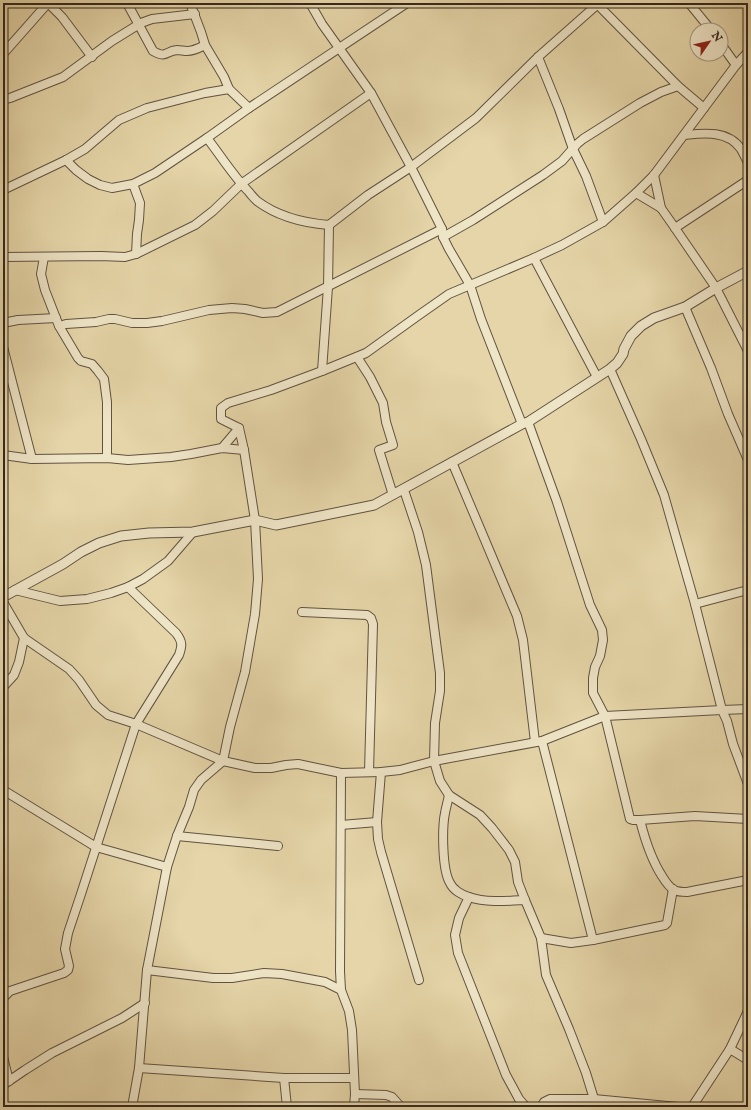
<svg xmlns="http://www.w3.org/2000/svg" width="751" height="1110" font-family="'IM FELL English',serif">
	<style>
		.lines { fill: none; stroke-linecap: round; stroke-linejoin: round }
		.minor-casing { stroke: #605341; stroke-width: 10 }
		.tertiary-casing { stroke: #605341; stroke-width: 11 }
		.minor { stroke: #eee4c6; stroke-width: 8 }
		.tertiary { stroke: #eee4c6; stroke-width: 9 }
	</style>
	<rect width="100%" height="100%" fill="#e5d5a8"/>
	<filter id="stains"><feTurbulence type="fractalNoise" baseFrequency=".005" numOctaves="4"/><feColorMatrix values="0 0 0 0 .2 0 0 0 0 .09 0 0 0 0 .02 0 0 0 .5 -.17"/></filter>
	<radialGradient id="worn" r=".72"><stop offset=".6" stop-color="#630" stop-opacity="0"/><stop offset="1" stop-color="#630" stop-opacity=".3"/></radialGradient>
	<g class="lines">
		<!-- minor casing -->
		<g class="minor-casing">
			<g id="minor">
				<polyline points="48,3 62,17 92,57"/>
				<path d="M127 3 153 51C167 59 165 51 177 50 180 50 184 51 187 51 194 51 199 48 205 45"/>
				<polyline points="190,3 201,32 205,45 224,77 229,89 249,108"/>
				<polyline points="310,3 322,24 371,93 411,167 442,229 443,237 449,249 470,285 481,319 522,424"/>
				<polyline points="596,3 678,86 704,108"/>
				<polyline points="689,3 711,30"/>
				<polyline points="721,44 736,65"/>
				<polyline points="3,54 48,3"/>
				<polyline points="538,57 559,109 573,149 586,176 603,222"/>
				<polyline points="3,100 10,98 63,77 112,41 141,23 152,19 195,14"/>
				<path d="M685 135C704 133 728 130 741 149 743 153 746 158 748 163"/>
				<path d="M207 138C221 156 233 176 249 192 251 195 254 198 257 201 277 216 304 223 329 225L368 195 411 167 476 118 538 57 599 3"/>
				<polyline points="66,160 76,170 88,179 100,185 112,188 133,184 155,173 207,138 249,108 407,3"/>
				<polyline points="654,175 661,208"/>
				<polyline points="133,184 140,203 139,220 137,234 136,254"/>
				<polyline points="3,190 66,160 85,149 119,120 147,108 205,93 229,89"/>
				<polyline points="636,193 661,208 675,228 716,288 748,351"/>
				<polyline points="675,228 748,180"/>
				<polyline points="443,237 473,220 543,175 562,161 577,144 583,139 640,103 661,92 678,86"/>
				<polyline points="3,257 101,256 125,257 136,254 195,225 213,211 237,188 241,184 371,93"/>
				<polyline points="44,257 41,274 45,290 59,326 78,358 81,361 92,364 98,371 104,379 107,402 107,458"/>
				<polyline points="534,258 597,377"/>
				<polyline points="685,307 711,368 728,414 748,460"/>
				<polyline points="3,323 18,320 56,318"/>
				<polyline points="59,326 66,324 96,322 109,319 115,319 132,323 147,323 162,321 209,310 232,308 245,309 263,313 277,312 442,229"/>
				<polyline points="3,347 32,459"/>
				<polyline points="357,357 370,377 383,403 386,422 393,445 379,450 393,495"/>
				<polyline points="610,369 641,439 664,495 695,604 722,710 727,721 733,744 748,784"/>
				<polyline points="322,371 328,287 329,225"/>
				<polyline points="528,422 557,502 590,605 602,630 603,640 600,656 595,667 593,678 593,693 605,716 630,819 633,820 640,820 695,816 748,819"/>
				<polyline points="222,448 239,428"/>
				<polyline points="3,455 32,459 107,458 128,460 171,457 191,454 222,448 244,450"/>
				<polyline points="452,462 517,616 523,640 535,742"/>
				<polyline points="404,490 418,532 426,565 440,673 440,691 435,723 434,761 440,781 449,795 480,815 492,828 509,850 515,862 518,882 525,900 541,938 546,975 569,1029 586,1073 594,1099"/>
				<polyline points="15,590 60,601 87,599 111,593 128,587 143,579 168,561 193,532"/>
				<polyline points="3,602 24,638 69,669 79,680 96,705 108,715 136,724 223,761 255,768 271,768 286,765 298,764 341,773 381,772 400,770 434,761 542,741 605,716 722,710 748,709"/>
				<polyline points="695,604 744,591"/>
				<polyline points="302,612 367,615 371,618 373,624 369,772"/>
				<polyline points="3,687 14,675 19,662 24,638"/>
				<polyline points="542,741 593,940"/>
				<polyline points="381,772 377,822 378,839 381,852 419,980"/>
				<polyline points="341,773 340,971 341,990 349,1011 352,1030 355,1094 354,1107"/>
				<polyline points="3,790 96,847 167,867"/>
				<path d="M449 795C448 801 446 807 445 813 442 828 442 870 450 883 453 890 462 895 469 897 487 903 507 901 525 900"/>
				<path d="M640 820C645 840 651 859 662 876 665 881 669 887 674 890 678 892 682 892 687 892L748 880"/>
				<polyline points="341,825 377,822"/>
				<polyline points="177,836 278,846"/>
				<polyline points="469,897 459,918 455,935 458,953 506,1075 519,1099 526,1107"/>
				<polyline points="541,938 571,943 593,940 665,925 667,923 673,889"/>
				<polyline points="147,970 213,978 232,978 264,973 282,974 325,982 341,990"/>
				<path d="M3 998 10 991 64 973 68 970 69 966 65 949 68 933 81 894 136 724 179 655C182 646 183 642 176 633L128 587"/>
				<polyline points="730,1049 748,1060"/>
				<polyline points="3,1057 9,1081"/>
				<polyline points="139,1068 284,1078 354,1078"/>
				<polyline points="284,1078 287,1107"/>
				<polyline points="3,1085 25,1070 52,1053 122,1018 145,1003"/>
				<polyline points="355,1094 386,1095 392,1097 401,1107"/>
				<polyline points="132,1107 139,1068 147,970 167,867 177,836 189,807 194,790 201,780 223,761 230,727 245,672 255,614 258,579 255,520 244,450 239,428 221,419 221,408 228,403 271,390 322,371 366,353 419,315 449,294 534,258 562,245 603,222 636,193 654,175 736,65 748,52"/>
				<polyline points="541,1107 544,1102 550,1099 594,1099 678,1107"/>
				<polyline points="692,1107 730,1049 748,1011"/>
			</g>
		</g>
		<!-- tertiary casing -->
		<g class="tertiary-casing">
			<polyline id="tertiary" points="3,597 63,564 81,552 99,543 121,536 149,533 193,532 255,520 276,525 374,505 522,424 528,422 610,369 617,363 623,354 624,349 631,336 641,326 654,318 685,307 716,288 748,271"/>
		</g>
		<!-- minor -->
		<use href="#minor" class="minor"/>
		<!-- tertiary -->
		<use href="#tertiary" class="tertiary"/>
	</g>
	<!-- margin -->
	<rect width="751" height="1110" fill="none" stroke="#e5d5a8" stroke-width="16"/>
	<rect x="4" y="4" width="743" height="1102" fill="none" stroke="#34281f" stroke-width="2"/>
	<rect x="8" y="8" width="735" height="1094" fill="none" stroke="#34281f"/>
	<!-- north arrow -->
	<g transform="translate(709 42) rotate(56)"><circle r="19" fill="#eee4c6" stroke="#a49983"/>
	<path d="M0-3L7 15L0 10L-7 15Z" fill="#8f2418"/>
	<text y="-6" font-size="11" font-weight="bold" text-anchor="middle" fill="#34281f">N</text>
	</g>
	<rect width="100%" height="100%" filter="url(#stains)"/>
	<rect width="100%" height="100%" fill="url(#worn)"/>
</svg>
